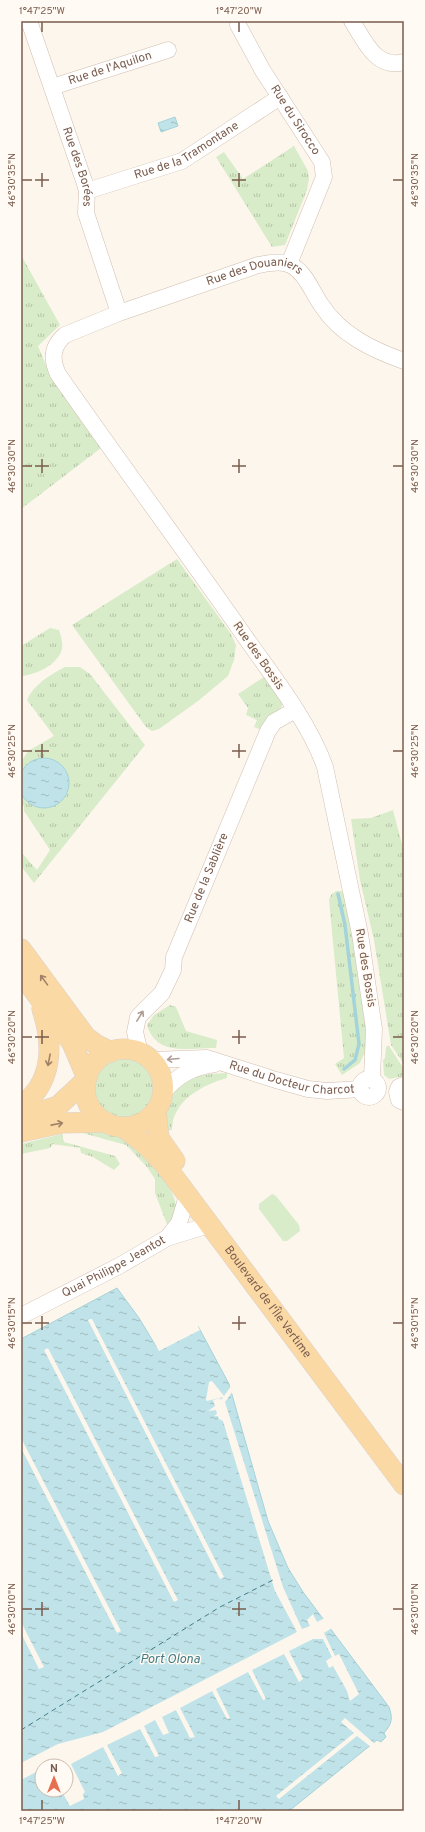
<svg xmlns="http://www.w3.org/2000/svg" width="425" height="1832" font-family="Overpass,sans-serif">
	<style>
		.grass { fill: url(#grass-tufts) }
		.green { fill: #d8ecc9 }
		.water { fill: url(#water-ripples); stroke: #a5d3da; fill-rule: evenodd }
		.pier { fill: #fdf6ec }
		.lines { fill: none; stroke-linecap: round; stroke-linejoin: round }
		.stream { stroke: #a5d3da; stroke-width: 3.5 }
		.ferry { stroke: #437c86; stroke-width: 1; stroke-dasharray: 5 4; stroke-linecap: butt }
		.minor-casing { stroke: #d1beb0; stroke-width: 17 }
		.major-casing { stroke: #dad1cd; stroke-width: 21 }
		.minor { stroke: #fff; stroke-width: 16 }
		.major { stroke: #fbd9a5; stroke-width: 20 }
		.oneway { stroke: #a18267 }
		.oneway2 { stroke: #af9d94 }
		.ticks { fill: none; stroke: #7a5c4d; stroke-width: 1.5 }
		.labels { text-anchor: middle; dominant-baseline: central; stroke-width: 3; stroke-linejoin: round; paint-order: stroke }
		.street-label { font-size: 12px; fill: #7a5c4d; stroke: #fffaf3 }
		.water-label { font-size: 13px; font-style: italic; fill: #437c86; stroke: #fffaf3 }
		.neatline { fill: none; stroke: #7a5c4d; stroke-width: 1.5 }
		.ticks-label { font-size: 10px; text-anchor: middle; fill: #7a5c4d }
	</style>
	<defs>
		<pattern id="grass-tufts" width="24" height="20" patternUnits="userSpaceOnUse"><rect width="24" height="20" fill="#d8ecc9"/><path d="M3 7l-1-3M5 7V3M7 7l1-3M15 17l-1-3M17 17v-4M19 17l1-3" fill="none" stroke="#b4c2a5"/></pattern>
		<pattern id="water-ripples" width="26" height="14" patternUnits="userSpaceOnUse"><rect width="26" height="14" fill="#bfe3e8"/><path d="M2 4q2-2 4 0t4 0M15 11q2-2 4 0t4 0" fill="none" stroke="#a0bbbe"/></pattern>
	</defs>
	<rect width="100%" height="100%" fill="#fdf6ec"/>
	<!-- grass -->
	<g class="grass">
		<polygon points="294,146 308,171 309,179 307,190 285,245 272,247 216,157 224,152 243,179"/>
		<polygon points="21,255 60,325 38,346 50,375 101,448 21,509"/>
		<polygon points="177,559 231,634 236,645 234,660 228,676 198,701 159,729 152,731 146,727 72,625"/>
		<path d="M50 628 59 630C61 636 63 643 62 649 58 665 35 675 21 676V646Z"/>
		<path d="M65 667H80L90 674 145 745 34 883 21 866V852L37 870 50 850 24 811V806L21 803V762L28 751 54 736 27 700C34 684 50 675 65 667Z"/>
		<polygon points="264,677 283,703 280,710 264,722 263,728 259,729 254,727 257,720 246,715 248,708 238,694"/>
		<polygon points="393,810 404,852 404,1064 391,1045 374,940 360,880 351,819 371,818"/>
		<polygon points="336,891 341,891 344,893 356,950 367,1041 368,1054 364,1054 360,1063 342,1075 335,1064 344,1058 329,900 331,895"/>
		<path d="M170 1005 176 1007 186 1031 217 1040 216 1048C190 1047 157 1058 147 1025L154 1015Z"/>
		<polygon points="389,1046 402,1066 404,1076 389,1079 384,1075 383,1060 385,1058 386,1047"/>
		<circle cx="124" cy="1088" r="30"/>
		<path d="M227 1073V1078C202 1085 172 1101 172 1130H166C166 1082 183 1075 227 1073Z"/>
		<path d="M96 1130C108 1133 120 1136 130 1143 146 1154 178 1189 176 1210 176 1215 170 1222 168 1227L155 1193V1179L147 1167 126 1145 79 1132Z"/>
		<polygon points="62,1134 64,1142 115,1156 120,1164 114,1170 93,1157 81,1153 80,1148 53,1144 50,1148 21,1154 21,1144"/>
	</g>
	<!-- green -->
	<polygon class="green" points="272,1194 276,1196 299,1225 300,1231 287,1241 283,1241 259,1209 259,1204"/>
	<!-- water -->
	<g class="water">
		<polygon points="175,117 178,126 161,132 158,123"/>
		<circle cx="44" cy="783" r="25"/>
		<path d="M117 1288 139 1318 156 1346 198 1326 229 1384 268 1521 288 1568 303 1592 389 1707C393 1718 392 1724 384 1733L386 1737 381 1742 377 1740 289 1811H21V1339ZM42 1766H66V1790H42Z"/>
	</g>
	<!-- pier -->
	<g class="pier">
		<polygon points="141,1317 157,1344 197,1324 200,1330 159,1351"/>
		<polygon points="90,1319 92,1319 224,1577 220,1579 88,1320"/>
		<polygon points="48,1348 178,1600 174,1602 44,1350"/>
		<polygon points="212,1381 224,1396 231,1386 233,1391 225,1402 283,1587 302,1629 310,1626 307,1620 313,1614 317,1622 325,1618 332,1628 324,1633 335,1656 339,1654 359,1694 350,1701 347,1691 333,1666 329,1668 326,1661 332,1657 323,1639 313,1639 289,1651 303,1679 299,1682 284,1654 252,1670 266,1699 263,1700 248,1672 216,1689 230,1718 227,1719 212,1691 180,1708 195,1737 190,1738 176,1710 162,1717 169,1733 163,1735 155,1720 144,1726 159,1756 155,1757 140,1729 107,1745 122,1773 118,1776 103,1747 71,1764 85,1792 83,1794 84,1799 70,1806 61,1790 66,1790 66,1766 58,1766 56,1762 48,1766 42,1766 42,1769 21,1780 21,1763 58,1744 103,1732 297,1632 275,1591 223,1421 219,1419 218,1416 214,1416 217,1414 216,1410 208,1411 215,1406 213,1400 220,1398 221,1400 223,1397 207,1401 206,1400 209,1382"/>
		<polygon points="21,1438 121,1631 117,1633 21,1448"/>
		<polygon points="21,1622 44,1667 39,1669 21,1633"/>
		<polygon points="345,1718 375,1744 371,1747 357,1736 279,1799 276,1796 354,1733 341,1722"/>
	</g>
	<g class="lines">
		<!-- stream -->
		<polyline class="stream" points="338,894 345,925 359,1044 355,1060 344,1069"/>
		<!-- ferry -->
		<polyline class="ferry" points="21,1730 220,1607 273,1580"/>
		<!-- minor casing -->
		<g class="minor-casing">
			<g id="minor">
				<path id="s1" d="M29 21 84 181 87 191 86 213 119 313"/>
				<path d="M352 21C364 40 376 70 404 62"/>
				<path id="s2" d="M238 25 263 71 322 162 324 177 289 264"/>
				<path id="s3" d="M52 87 168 50"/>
				<path id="s4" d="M87 191 182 161 280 97"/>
				<path id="s5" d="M140 1053 135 1032 138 1017 162 993 173 970 174 957 268 731 274 722 295 710"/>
				<path id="s6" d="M151 1060 207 1058 276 1080 308 1089 327 1091 361 1089"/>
				<path id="s7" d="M372 1079 374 1029 360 934 325 767C308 719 270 673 241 631 181 545 118 460 58 374 51 359 52 346 65 335L119 313 258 265C270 263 283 260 294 267 307 275 313 294 322 306 341 335 373 350 404 361"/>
				<circle cx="369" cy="1088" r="9"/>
				<polyline points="404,1085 399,1087 397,1092 399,1100 404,1102"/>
				<path d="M163 1093C177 1075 193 1067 215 1064"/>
				<polyline points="167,1238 179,1223 187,1196"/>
				<path id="s8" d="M21 1316 119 1266 167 1238 209 1225"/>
			</g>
		</g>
		<!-- major casing -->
		<g class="major-casing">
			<g id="major">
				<polyline points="21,949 86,1037 97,1045 111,1052"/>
				<polyline points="21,973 72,1043 87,1078"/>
				<circle cx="124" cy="1088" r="39"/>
				<path d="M21 1106C54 1082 53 1043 42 1009"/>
				<polyline points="156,1111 159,1138 175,1161"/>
				<polyline points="21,1118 58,1106 86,1080"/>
				<path id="s9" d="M123 1127 147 1146 165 1165 404 1485"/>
				<polyline points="21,1132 62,1123 106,1122"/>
			</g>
		</g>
		<!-- minor -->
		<use href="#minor" class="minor"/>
		<!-- major -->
		<use href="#major" class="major"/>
	</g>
	<!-- one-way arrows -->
	<defs><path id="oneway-shaft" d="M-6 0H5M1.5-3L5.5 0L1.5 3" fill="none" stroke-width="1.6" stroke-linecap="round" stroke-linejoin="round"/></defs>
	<g class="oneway">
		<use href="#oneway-shaft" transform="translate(44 980) rotate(-126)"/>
		<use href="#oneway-shaft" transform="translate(49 1060) rotate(101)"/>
		<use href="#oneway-shaft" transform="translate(57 1124) rotate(-11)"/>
	</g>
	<g class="oneway2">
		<use href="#oneway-shaft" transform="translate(140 1016) rotate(-58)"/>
		<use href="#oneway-shaft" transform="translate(173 1059) rotate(175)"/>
	</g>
	<!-- ticks -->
	<path class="ticks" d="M42 22V32M239 22V32M42 173V187M239 173V187M22 180H32M35 180H49M232 180H246M393 180H403M42 459V473M239 459V473M22 466H32M35 466H49M232 466H246M393 466H403M42 744V758M239 744V758M22 751H32M35 751H49M232 751H246M393 751H403M42 1030V1044M239 1030V1044M22 1037H32M35 1037H49M232 1037H246M393 1037H403M42 1316V1330M239 1316V1330M22 1323H32M35 1323H49M232 1323H246M393 1323H403M42 1602V1616M239 1602V1616M22 1609H32M35 1609H49M232 1609H246M393 1609H403M42 1800V1810M239 1800V1810"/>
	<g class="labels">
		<!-- street labels -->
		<g class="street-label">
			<text stroke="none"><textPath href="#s3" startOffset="61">Rue de l'Aquilon</textPath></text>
			<text stroke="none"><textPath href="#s2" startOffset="111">Rue du Sirocco</textPath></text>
			<text stroke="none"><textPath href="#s4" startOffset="108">Rue de la Tramontane</textPath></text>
			<text stroke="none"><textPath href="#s1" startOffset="154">Rue des Borées</textPath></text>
			<text stroke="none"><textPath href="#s7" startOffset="1037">Rue des Douaniers</textPath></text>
			<text transform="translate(258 656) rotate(55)">Rue des Bossis</text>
			<text stroke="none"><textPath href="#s5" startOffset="195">Rue de la Sablière</textPath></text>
			<text transform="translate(365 968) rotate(81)">Rue des Bossis</text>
			<text stroke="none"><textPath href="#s6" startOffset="144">Rue du Docteur Charcot</textPath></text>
			<text stroke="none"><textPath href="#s8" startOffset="105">Quai Philippe Jeantot</textPath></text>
			<text stroke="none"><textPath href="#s9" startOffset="228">Boulevard de l'Île Vertime</textPath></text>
		</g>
		<!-- water labels -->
		<g class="water-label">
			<text x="170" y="1660">Port Olona</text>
		</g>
	</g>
	<!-- border -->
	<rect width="425" height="1832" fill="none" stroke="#fffaf3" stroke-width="44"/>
	<!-- north arrow -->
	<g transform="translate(54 1778)"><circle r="19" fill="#fffaf3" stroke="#cabbb1"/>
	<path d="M0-3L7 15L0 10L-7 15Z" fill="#e76f51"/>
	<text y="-6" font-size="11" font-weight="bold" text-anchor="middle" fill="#7a5c4d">N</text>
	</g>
	<rect x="22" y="22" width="381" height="1788" class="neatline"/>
	<g class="ticks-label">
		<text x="42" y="14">1°47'25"W</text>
		<text x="239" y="14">1°47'20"W</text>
		<text transform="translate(11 180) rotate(-90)" y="4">46°30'35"N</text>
		<text transform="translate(414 180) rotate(-90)" y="4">46°30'35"N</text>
		<text transform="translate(11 466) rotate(-90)" y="4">46°30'30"N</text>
		<text transform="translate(414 466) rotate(-90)" y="4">46°30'30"N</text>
		<text transform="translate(11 751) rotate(-90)" y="4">46°30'25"N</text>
		<text transform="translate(414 751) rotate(-90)" y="4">46°30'25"N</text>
		<text transform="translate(11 1037) rotate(-90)" y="4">46°30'20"N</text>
		<text transform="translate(414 1037) rotate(-90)" y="4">46°30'20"N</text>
		<text transform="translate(11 1323) rotate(-90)" y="4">46°30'15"N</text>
		<text transform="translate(414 1323) rotate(-90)" y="4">46°30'15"N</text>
		<text transform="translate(11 1609) rotate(-90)" y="4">46°30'10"N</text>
		<text transform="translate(414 1609) rotate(-90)" y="4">46°30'10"N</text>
		<text x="42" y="1824">1°47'25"W</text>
		<text x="239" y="1824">1°47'20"W</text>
	</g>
</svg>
